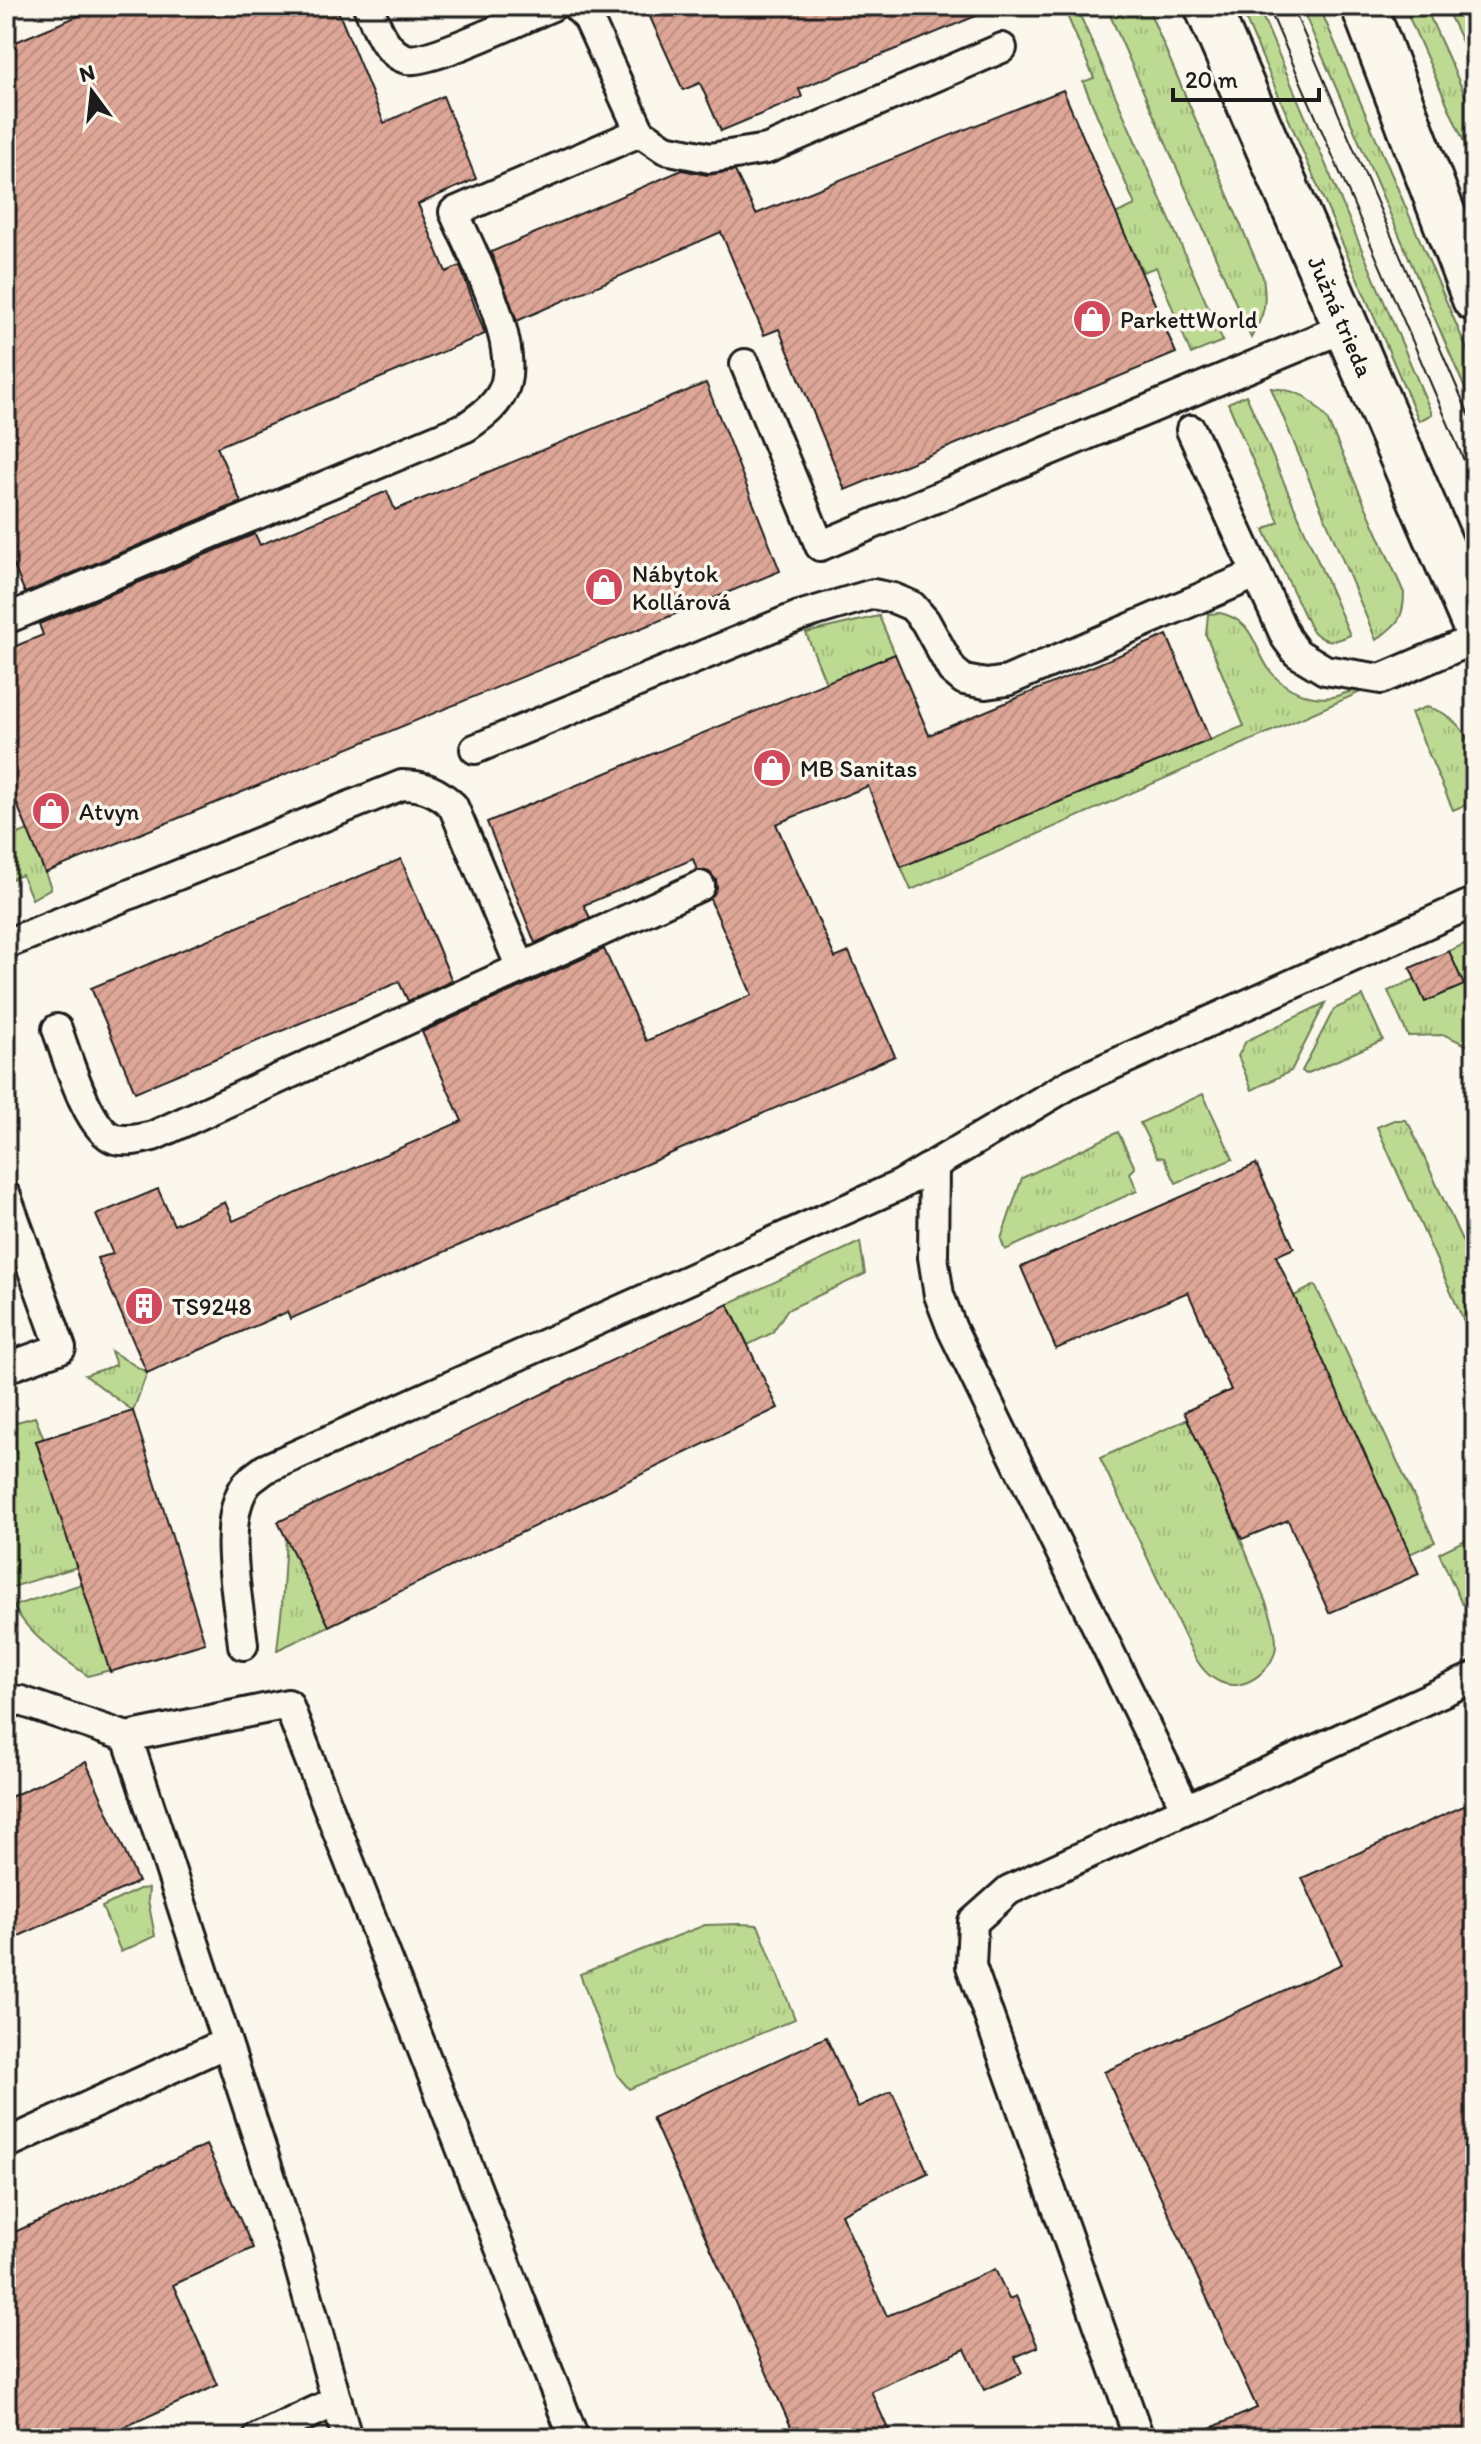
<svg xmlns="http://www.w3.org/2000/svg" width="1481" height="2444" font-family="Itim,sans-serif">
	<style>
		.grass { fill: url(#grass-tufts); stroke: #6c7b57; stroke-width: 2 }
		.building { fill: url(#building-hatch); stroke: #1c1c1c; stroke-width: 2 }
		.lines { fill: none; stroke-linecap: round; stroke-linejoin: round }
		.lane-casing { stroke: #1c1c1c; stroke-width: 34 }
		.secondary-casing { stroke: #1c1c1c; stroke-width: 50 }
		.lane { stroke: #fbf7ec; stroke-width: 28 }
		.secondary { stroke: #fbf7ec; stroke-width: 44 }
		.tram { stroke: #1c1c1c; stroke-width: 2 }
		.labels { text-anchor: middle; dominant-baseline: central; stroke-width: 7; stroke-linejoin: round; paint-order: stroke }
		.street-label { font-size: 24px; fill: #1c1c1c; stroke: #fbf7ec }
		.poi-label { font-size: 24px; fill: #1c1c1c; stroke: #fbf7ec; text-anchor: start }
	</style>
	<defs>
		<pattern id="grass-tufts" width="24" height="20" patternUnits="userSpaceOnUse" patternTransform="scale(2)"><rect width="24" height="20" fill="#bdda92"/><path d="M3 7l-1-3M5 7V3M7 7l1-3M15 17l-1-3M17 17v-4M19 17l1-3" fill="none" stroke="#a2ba7d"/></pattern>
		<pattern id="building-hatch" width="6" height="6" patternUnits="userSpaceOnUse" patternTransform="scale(2)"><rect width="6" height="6" fill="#dda696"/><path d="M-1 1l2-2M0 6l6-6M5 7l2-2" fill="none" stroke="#bd8e81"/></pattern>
	</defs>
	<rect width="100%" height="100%" fill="#fbf7ec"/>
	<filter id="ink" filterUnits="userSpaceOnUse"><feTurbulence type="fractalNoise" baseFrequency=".0125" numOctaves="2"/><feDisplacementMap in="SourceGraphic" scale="16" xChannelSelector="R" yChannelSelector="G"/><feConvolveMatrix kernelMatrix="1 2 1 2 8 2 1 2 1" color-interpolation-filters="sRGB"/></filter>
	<g filter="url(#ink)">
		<!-- grass -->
		<g class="grass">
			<polygon points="1063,6 1076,6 1223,341 1191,354 1156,267 1143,272 1115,214 1135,205 1083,82 1094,78"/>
			<path d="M1106 6H1147L1263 277C1267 305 1265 313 1251 338Z"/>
			<polygon points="1240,6 1258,6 1432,414 1419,421"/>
			<polygon points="1301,6 1319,6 1475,368 1475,412"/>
			<polygon points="1404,6 1425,6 1475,117 1475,167"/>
			<polygon points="1445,6 1475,6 1475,69"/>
			<path d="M1271 388C1301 391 1309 396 1327 419L1404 593C1404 620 1397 624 1376 640Z"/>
			<path d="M1246 395 1350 635C1334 643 1323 643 1311 629L1264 530 1279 522 1228 403Z"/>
			<path d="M1220 613C1256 621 1253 649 1271 672 1284 689 1311 701 1332 697 1342 695 1352 691 1362 687L1363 691 911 890 901 867 1244 726 1206 635 1208 614Z"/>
			<polygon points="879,616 895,654 826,683 806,633"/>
			<path d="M1426 707C1451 711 1471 735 1475 761 1477 774 1475 788 1475 801L1453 810 1411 713Z"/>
			<polygon points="28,830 51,888 32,899 22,875 6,881 6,839"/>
			<polygon points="1475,939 1475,1049 1445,1035 1408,1036 1388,991 1415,979 1425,1002 1463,985 1449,951"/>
			<polygon points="1363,996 1383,1040 1306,1074 1302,1071 1334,1009"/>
			<polygon points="1325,1003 1291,1071 1252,1090 1238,1056 1246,1041"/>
			<polygon points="1203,1094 1233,1159 1176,1183 1164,1158 1157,1157 1140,1123"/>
			<polygon points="1394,1120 1405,1120 1410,1126 1475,1269 1475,1346 1377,1127"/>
			<polygon points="1118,1132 1135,1168 1130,1173 1137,1191 1005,1250 1001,1239 1022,1178"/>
			<polygon points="860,1242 865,1274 787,1310 772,1333 748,1345 728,1304"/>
			<polygon points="1315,1285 1435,1542 1410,1554 1294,1296"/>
			<polygon points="111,1351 147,1373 133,1411 85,1375 116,1365"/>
			<polygon points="35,1417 44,1439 36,1441 77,1567 6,1589 6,1425"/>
			<path d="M1188 1419C1211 1472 1236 1524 1256 1578 1264 1599 1275 1620 1276 1643 1277 1668 1244 1694 1220 1682 1207 1676 1201 1667 1194 1656L1100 1458Z"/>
			<polygon points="1475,1535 1475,1602 1462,1604 1439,1553"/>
			<polygon points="286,1537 329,1626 277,1650 282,1606"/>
			<path d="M82 1584 110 1670 88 1676C59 1656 31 1637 13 1606Z"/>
			<polygon points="149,1888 148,1900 155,1936 121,1952 102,1907 139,1889"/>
			<polygon points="739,1924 758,1925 795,2019 629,2089 617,2075 580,1974 705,1925"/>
		</g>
		<!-- building -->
		<g class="building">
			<polygon points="102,6 336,6 384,123 443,96 476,179 418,204 446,272 460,266 485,334 217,447 241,502 25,593 6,547 6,46"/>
			<polygon points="645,6 997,6 998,7 799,89 802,97 721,131 700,83 683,90"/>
			<polygon points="1063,90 1176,353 845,490 779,329 764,335 721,232 517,321 491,252 682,170 707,175 735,171 756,214"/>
			<polygon points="706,383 780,571 45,873 6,777 6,650 43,635 39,624 255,534 260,545 387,491 395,510"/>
			<polygon points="1167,635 1210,740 901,867 868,786 776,824 835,958 849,952 895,1056 290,1319 287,1312 147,1373 97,1258 113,1254 96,1215 158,1189 174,1225 225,1202 233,1221 462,1121 422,1032 604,949 646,1041 752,995 710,899 717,888 716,880 709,872 697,870 693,859 584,905 590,918 535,943 487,822 895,654 929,735"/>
			<polygon points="401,859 452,981 408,1001 399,982 135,1092 91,988"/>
			<polygon points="1449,951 1464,985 1425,1002 1410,968"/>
			<polygon points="1256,1164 1294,1248 1276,1256 1419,1574 1329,1613 1288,1520 1242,1539 1184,1412 1231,1390 1188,1292 1056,1349 1021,1267"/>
			<polygon points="728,1304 778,1408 329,1626 278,1522"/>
			<polygon points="133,1411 205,1643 110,1672 36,1441"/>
			<polygon points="86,1762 138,1882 6,1942 6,1799"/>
			<polygon points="1475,1801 1475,2438 1188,2438 1257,2408 1104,2072 1342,1964 1302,1878"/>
			<polygon points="826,2037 858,2107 892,2091 928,2173 841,2214 887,2316 995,2269 1009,2299 1016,2296 1038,2347 1015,2357 1022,2373 984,2390 965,2349 871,2391 892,2438 796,2438 652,2118"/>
			<polygon points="206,2145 253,2248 173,2285 218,2385 100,2438 6,2438 6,2236"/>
		</g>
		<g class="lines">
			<!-- lane casing -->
			<g class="lane-casing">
				<g id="lane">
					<path d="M368 6C376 24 385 54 407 59 428 64 526 17 552 6"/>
					<polyline points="576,6 588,18 640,132 665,149 710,158 767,149 1002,48"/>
					<polyline points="745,364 820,546 1346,327"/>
					<polyline points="1191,430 1286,638 1297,653 1325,670 1381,679 1475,639"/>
					<path d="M6 619 466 427C482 416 501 403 506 382 516 335 473 256 454 212L640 132"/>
					<polyline points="475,749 799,616 873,594 893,598 912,606 925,621 952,670 964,680 986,684 1007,681 1256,574"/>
					<path d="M6 944 402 785C424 785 437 791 453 806L521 968 153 1136C141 1139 128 1142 115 1139 87 1130 67 1055 57 1029"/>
					<polyline points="521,968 700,886"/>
					<polyline points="934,1165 933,1257 939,1295 952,1329 1186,1809"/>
					<polyline points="6,1196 61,1348 6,1368"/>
					<path d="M243 1645C239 1603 220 1521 246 1485 250 1479 259 1474 265 1469L900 1185 1070 1084 1475 902"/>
					<polyline points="6,1699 21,1701 127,1737 297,2258 347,2438"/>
					<polyline points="127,1737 288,1704 574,2438"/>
					<polyline points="6,2144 226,2043"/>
					<polyline points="258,2438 337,2401"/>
					<polyline points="1139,2438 971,1966 973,1922 1009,1890 1475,1677"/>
				</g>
			</g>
			<!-- secondary casing -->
			<g class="secondary-casing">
				<g id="secondary">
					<path id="s1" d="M1207 6 1475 625"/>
					<polyline points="1364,6 1475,299"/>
				</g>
			</g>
			<!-- lane -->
			<use href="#lane" class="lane"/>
			<!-- secondary -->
			<use href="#secondary" class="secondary"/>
			<!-- tram -->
			<g class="tram">
				<polyline points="1268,6 1475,486"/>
				<polyline points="1292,6 1475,429"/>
			</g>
		</g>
	</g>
	<!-- icons -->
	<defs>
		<g id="shop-disc" transform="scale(2)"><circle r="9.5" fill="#d1495b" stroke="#fbf7ec"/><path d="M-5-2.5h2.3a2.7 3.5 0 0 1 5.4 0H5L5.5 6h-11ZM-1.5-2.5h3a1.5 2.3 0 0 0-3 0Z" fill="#fff"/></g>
		<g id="building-disc" transform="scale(2)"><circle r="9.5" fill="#d1495b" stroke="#fbf7ec"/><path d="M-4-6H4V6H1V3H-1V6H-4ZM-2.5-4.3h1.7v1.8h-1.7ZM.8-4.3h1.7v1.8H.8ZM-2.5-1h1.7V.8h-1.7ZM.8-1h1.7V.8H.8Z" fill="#fff"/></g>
	</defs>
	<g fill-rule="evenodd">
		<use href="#shop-disc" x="1092" y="319"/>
		<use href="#shop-disc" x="604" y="587"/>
		<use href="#shop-disc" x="772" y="768"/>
		<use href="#shop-disc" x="51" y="811"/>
		<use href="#building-disc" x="144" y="1306"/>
	</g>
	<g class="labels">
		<!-- street labels -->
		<g class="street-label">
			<text stroke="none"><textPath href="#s1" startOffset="338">Južná trieda</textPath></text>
		</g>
		<!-- poi labels -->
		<g class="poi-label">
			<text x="1120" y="319">ParkettWorld</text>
			<text x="632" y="573">Nábytok<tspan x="632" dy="28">Kollárová</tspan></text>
			<text x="800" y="768">MB Sanitas</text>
			<text x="79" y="811">Atvyn</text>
			<text x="172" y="1306">TS9248</text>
		</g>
	</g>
	<!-- margin -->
	<rect width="1481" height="2444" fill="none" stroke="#fbf7ec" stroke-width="32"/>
	<rect x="16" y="16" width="1449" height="2412" fill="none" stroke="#1c1c1c" stroke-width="3" filter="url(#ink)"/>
	<!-- north arrow -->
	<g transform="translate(92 92) rotate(345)" stroke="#fbf7ec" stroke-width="6" paint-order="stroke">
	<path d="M0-6L14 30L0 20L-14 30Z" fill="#1c1c1c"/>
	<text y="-12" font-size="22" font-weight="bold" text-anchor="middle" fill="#1c1c1c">N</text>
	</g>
	<!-- scale -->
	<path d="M1173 88v12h146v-12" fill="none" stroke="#1c1c1c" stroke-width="4"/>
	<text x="1185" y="88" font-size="24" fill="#1c1c1c" stroke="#fbf7ec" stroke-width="6" paint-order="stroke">20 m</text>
</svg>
